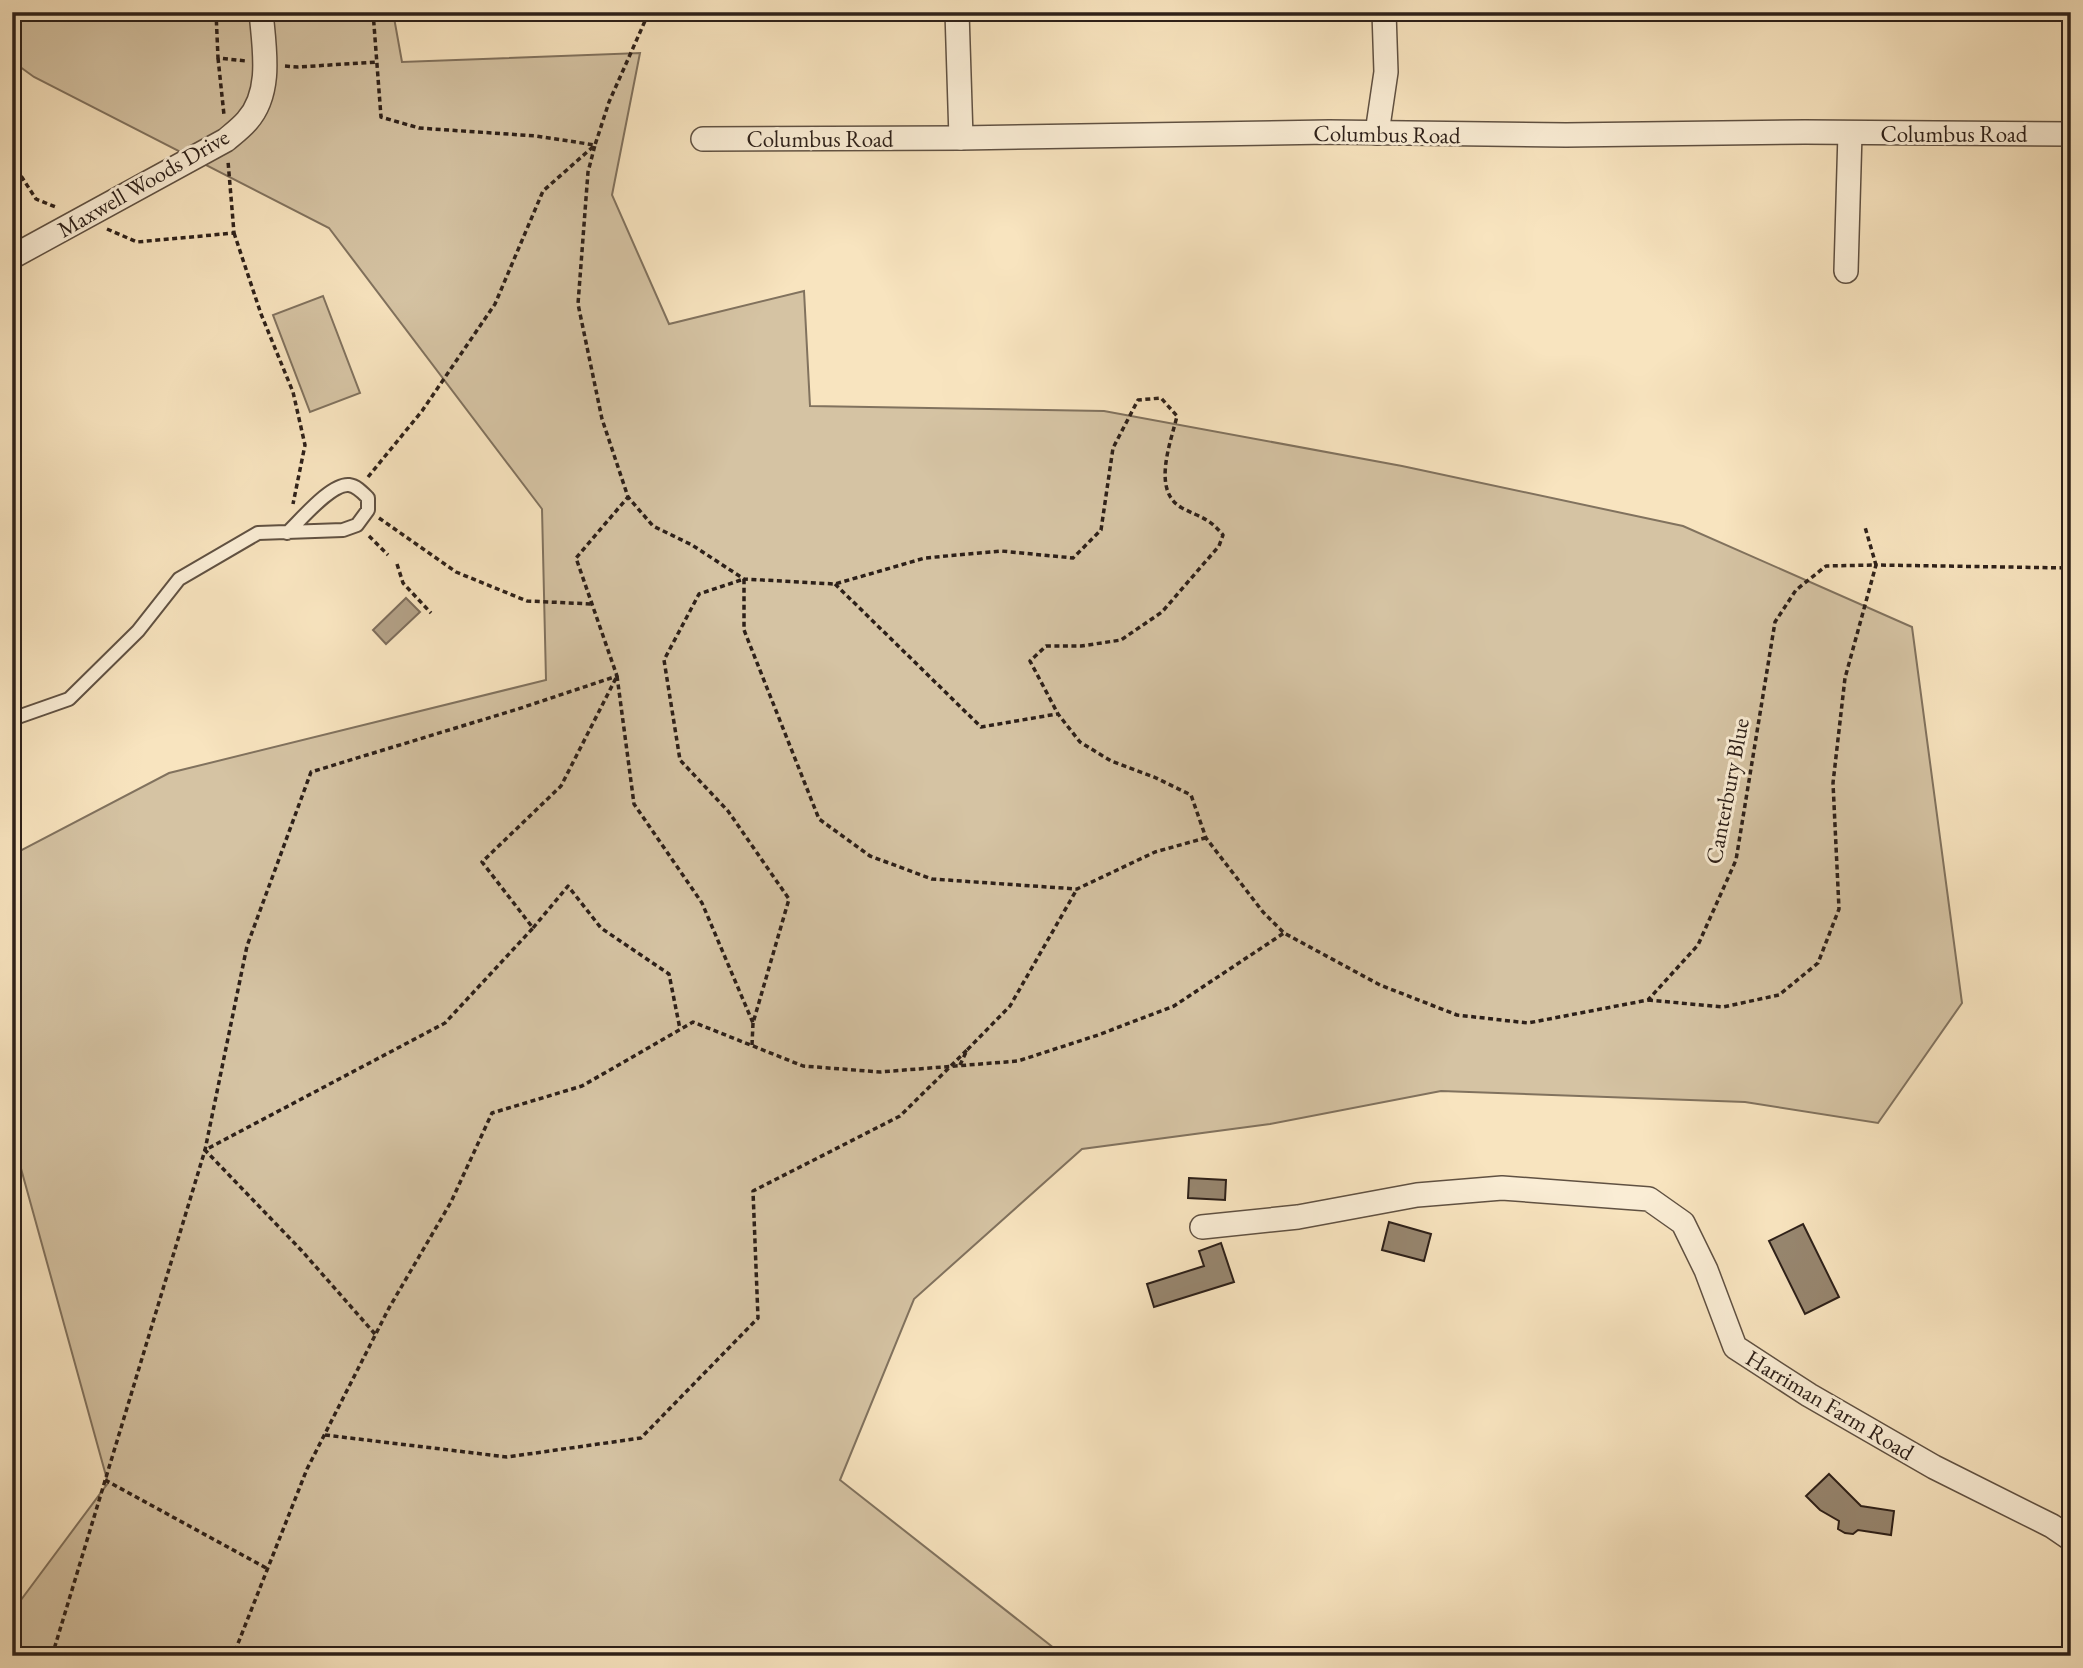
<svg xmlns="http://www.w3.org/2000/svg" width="2083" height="1668" font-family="'EB Garamond',serif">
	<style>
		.green { fill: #d5c3a3; stroke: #81725e; stroke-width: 2 }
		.water { fill: #b3a187; stroke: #7d6d5b; stroke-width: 2 }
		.building { fill: #97866f; stroke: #2d2019; stroke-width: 2 }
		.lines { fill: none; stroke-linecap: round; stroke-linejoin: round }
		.service-casing { stroke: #605142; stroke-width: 16 }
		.minor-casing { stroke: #605142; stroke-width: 26 }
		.path { stroke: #2d2019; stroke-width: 3.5; stroke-dasharray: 5 3.5; stroke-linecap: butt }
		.service { stroke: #faedd5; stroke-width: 12 }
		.minor { stroke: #faedd5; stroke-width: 23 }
		.labels { text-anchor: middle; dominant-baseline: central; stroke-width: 6; stroke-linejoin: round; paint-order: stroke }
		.street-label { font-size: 23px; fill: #2d2019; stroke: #faedd5 }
	</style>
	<rect width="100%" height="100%" fill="#f8e4bf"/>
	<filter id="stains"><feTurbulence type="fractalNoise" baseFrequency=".00286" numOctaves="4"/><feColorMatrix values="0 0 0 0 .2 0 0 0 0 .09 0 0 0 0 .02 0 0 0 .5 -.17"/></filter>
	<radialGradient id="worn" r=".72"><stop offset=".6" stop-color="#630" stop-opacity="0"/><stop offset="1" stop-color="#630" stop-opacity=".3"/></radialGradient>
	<!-- green -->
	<g class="green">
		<polygon points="12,12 393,12 402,62 640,53 612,195 669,324 804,291 810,406 1104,411 1402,466 1683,526 1912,627 1962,1003 1878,1123 1745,1102 1441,1091 1270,1124 1082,1149 914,1299 840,1480 1064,1656 12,1656 12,1612 108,1483 12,1136 12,855 169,773 546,680 542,509 329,228 34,77 12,61"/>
		<polygon points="323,296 360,393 310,412 273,315"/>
	</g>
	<!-- water -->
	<polygon class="water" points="406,598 420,612 386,644 373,630"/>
	<!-- building -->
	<g class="building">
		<polygon points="1189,1178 1226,1180 1225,1200 1188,1198"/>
		<polygon points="1389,1222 1431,1234 1424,1261 1382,1250"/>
		<polygon points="1803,1224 1839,1297 1805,1314 1769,1241"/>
		<polygon points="1221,1243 1234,1282 1154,1307 1147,1284 1204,1266 1199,1251"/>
		<polygon points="1829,1474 1861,1506 1894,1511 1891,1535 1858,1530 1853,1534 1845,1533 1838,1529 1839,1521 1820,1510 1806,1496"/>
	</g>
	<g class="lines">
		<!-- service casing -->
		<g class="service-casing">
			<path id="service" d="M12 719 69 699 138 631 179 579 258 533 343 530 357 525 368 510V498C363 493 357 486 349 485 331 483 300 521 287 533"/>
		</g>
		<!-- minor casing -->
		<g class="minor-casing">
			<g id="minor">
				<polyline points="957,12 961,138"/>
				<polyline points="1377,133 1386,72 1384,12"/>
				<polyline points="703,139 961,138 1329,132 1566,135 1805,132 2071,134"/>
				<path d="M12 257 226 140C233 134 241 128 247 121 273 92 264 47 261 12"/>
				<polyline points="1846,271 1850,133"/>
				<polyline points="1202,1227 1298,1217 1417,1195 1502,1188 1649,1199 1683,1223 1706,1270 1735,1347 1809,1395 1934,1467 2052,1526 2071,1539"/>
			</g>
		</g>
		<!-- path -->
		<g class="path">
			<polyline points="216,12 218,58 246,61"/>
			<path d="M373 12 381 117 419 128 536 136 595 145 588 172 578 304 602 419 628 497 653 526 692 545 744 579 835 584 925 558 1001 551 1073 558 1101 530 1113 448 1138 400 1161 398 1177 416C1171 442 1151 491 1182 508 1201 518 1208 517 1223 535L1219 546 1162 612 1121 640 1081 646H1046L1030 661 1058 714 1080 742 1111 761 1154 777 1191 795 1206 838 1263 912 1284 933 1380 985 1457 1015 1528 1023 1648 1000 1698 945 1736 860 1775 622 1796 590 1826 566 1876 565 1865 527"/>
			<polyline points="218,58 224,115"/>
			<polyline points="285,66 298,67 377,62"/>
			<polyline points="12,162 36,199 58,208"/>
			<polyline points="107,229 137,242 234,233 228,161"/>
			<polyline points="234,233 261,314 293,392 305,445 293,504"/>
			<polyline points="368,477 422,411 495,304 543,191 595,145 609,102 649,12"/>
			<polyline points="379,518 456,572 527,601 592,604"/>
			<polyline points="369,536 388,555"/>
			<polyline points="397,564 403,583 431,613"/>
			<polyline points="835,584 981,727 1057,714"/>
			<polyline points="617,676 634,804 702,903 753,1023 789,899 728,811 680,760 664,660 699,594 744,579 744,630 819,819 870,856 932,879 1077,889 1155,852 1205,838"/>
			<polyline points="533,928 568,886 601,928 669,974 680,1029"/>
			<polyline points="1648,1000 1723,1007 1779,995 1818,963 1839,909 1833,783 1845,678 1876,565 2071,568"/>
			<polyline points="752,1045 753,1023"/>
			<polyline points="960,1065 967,1050 1010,1006 1077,889"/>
			<polyline points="375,1334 302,1251 205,1150 445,1023 533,928 482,862 561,786 616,678"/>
			<polyline points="325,1435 507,1457 641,1438 758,1318 753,1191 900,1116 967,1050"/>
			<polyline points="105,1480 268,1569"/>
			<polyline points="52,1656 205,1150 247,946 311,772 518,709 617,676 576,558 628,497"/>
			<polyline points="228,1656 235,1651 307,1469 389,1308 451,1202 492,1113 582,1086 693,1022 803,1066 880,1072 1018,1061 1098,1035 1174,1006 1284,933"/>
		</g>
		<!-- service -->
		<use href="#service" class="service"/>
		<!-- minor -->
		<use href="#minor" class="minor"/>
	</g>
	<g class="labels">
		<!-- street labels -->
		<g class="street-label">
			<text transform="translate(1387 134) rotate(1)">Columbus Road</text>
			<text x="1954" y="134">Columbus Road</text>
			<text x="820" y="139">Columbus Road</text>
			<text transform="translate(143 183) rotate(-30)">Maxwell Woods Drive</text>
			<text transform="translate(1727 791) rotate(-79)">Canterbury Blue</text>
			<text transform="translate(1830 1405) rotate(31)">Harriman Farm Road</text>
		</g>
	</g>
	<!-- margin -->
	<rect width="2083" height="1668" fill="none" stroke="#f8e4bf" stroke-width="42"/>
	<rect x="14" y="14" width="2055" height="1640" fill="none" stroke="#2d2019" stroke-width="3.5"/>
	<rect x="21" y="21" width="2041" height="1626" fill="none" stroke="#2d2019" stroke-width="2"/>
	<rect width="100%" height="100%" filter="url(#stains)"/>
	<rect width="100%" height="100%" fill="url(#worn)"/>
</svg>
